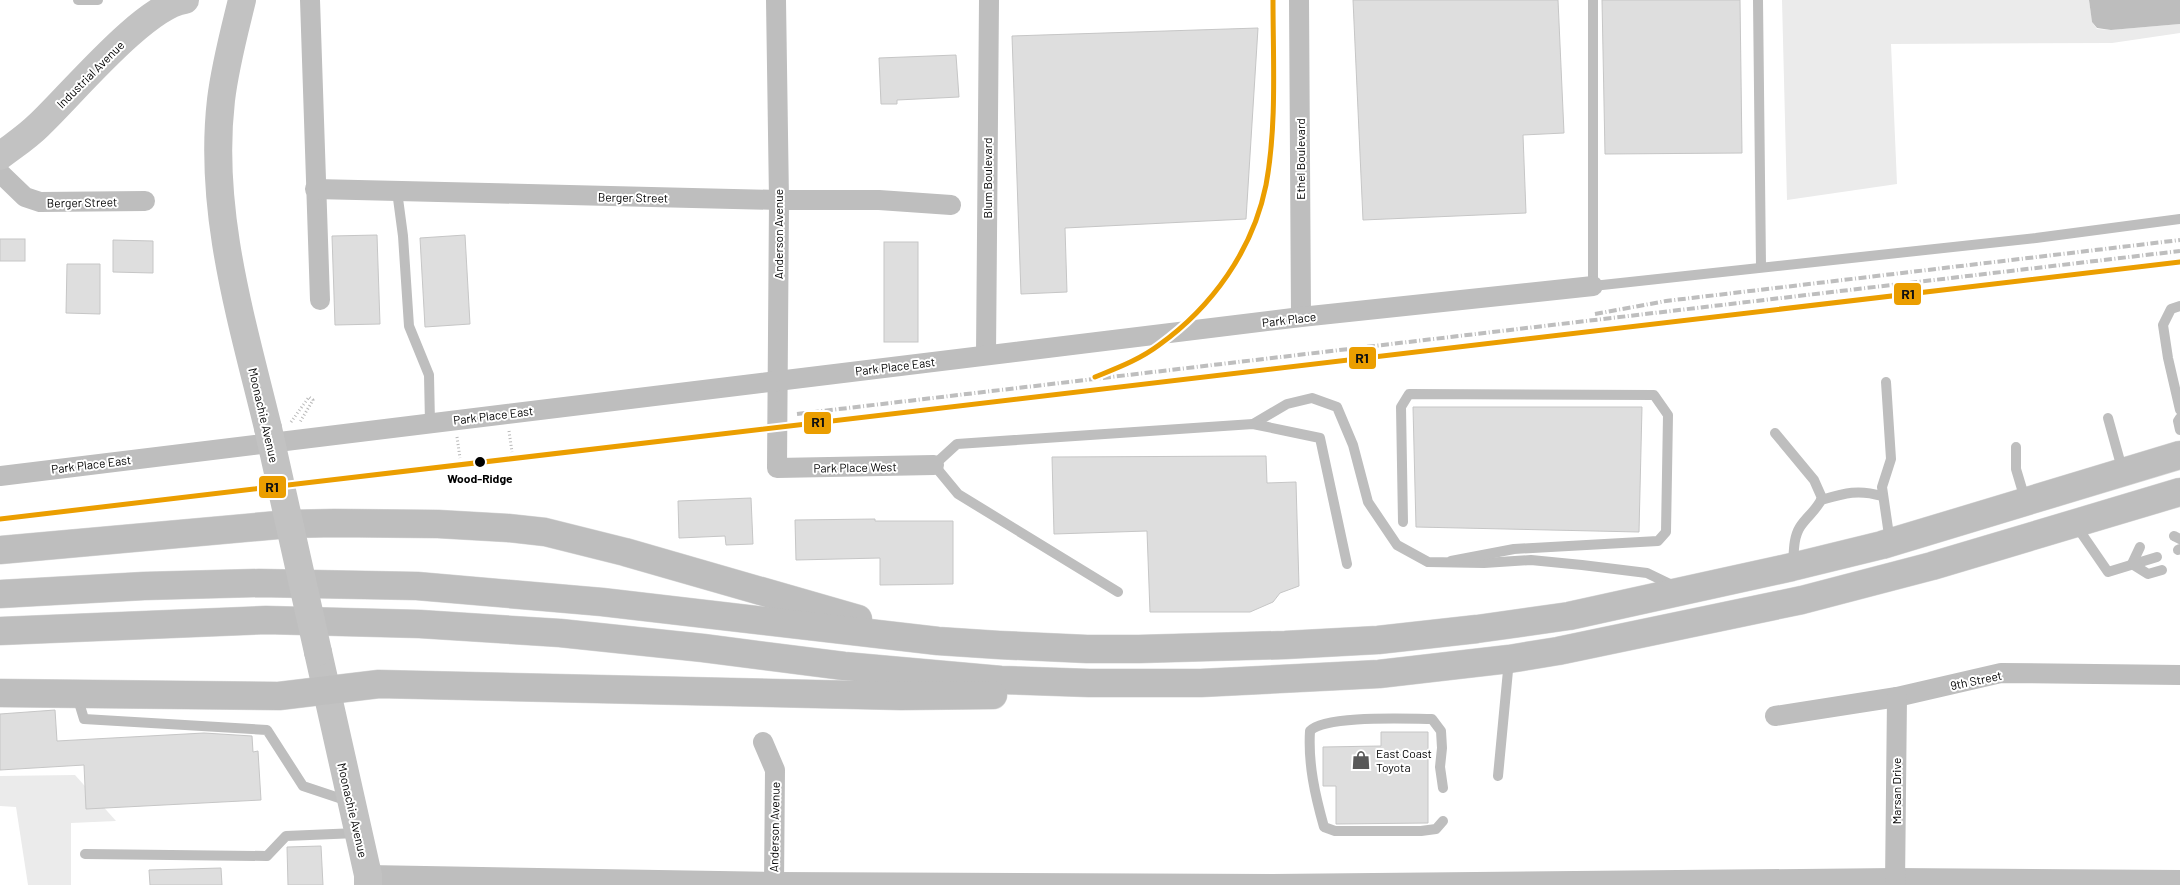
<svg xmlns="http://www.w3.org/2000/svg" width="2180" height="885" font-family="Barlow,sans-serif">
	<style>
		.green { fill: #ebebeb }
		.water { fill: #bdbdbd }
		.building { fill: #dedede; stroke: #c6c6c6 }
		.lines { fill: none; stroke-linecap: round; stroke-linejoin: round }
		.highway-casing { stroke: #dbdbdb; stroke-width: 29 }
		.path { stroke: #b9b9b9; stroke-width: 3; stroke-dasharray: 1 2.5; stroke-linecap: butt }
		.lane { stroke: #bebebe; stroke-width: 10 }
		.street { stroke: #bebebe; stroke-width: 20 }
		.secondary { stroke: #c2c2c2; stroke-width: 28 }
		.highway { stroke: #bebebe; stroke-width: 28 }
		.rail { stroke: #bebebe; stroke-width: 4; stroke-dasharray: 8 2.5 1 2.5; stroke-linecap: butt }
		.secondary-bridge { stroke: #c2c2c2; stroke-width: 28 }
		.rail-1-casing { stroke: #fff; stroke-width: 9 }
		.rail-1 { stroke: #eb9e00; stroke-width: 5 }
		.stop-dot { fill: #000; stroke: #fff; stroke-width: 2 }
		.labels { text-anchor: middle; dominant-baseline: central; stroke-width: 4; stroke-linejoin: round; paint-order: stroke }
		.street-label { font-size: 12px; fill: #000; stroke: #fff }
		.stop-label { font-size: 12px; font-weight: bold; fill: #000; stroke: #fff }
		.poi-label { font-size: 12px; fill: #000; stroke: #fff; text-anchor: start }
		.line-badge { stroke: #fff; stroke-width: 2 }
		.pale-badge-label { font-size: 14px; text-anchor: middle; font-weight: bold; fill: #111 }
	</style>
	<rect width="100%" height="100%" fill="#fff"/>
	<!-- green -->
	<g class="green">
		<polygon points="1782,0 2089,0 2092,22 2097,29 2111,30 2180,24 2180,33 2112,43 1891,44 1897,184 1787,200"/>
		<polygon points="75,775 116,821 71,823 71,885 28,885 16,807 0,806 0,776"/>
	</g>
	<!-- water -->
	<polygon class="water" points="2089,0 2180,0 2180,24 2111,30 2097,28 2092,22"/>
	<!-- building -->
	<g class="building">
		<polygon points="1353,0 1558,0 1564,133 1523,135 1526,213 1363,220"/>
		<polygon points="1602,0 1740,0 1742,153 1605,154"/>
		<polygon points="1258,28 1246,219 1065,228 1067,292 1021,294 1012,36"/>
		<polygon points="956,55 959,97 897,100 897,104 881,104 879,58"/>
		<polygon points="377,235 380,324 335,325 332,236"/>
		<polygon points="465,235 470,324 425,327 420,238"/>
		<rect x="0" y="239" width="25" height="22"/>
		<polygon points="113,240 153,241 153,273 113,272"/>
		<rect x="884" y="242" width="34" height="100"/>
		<polygon points="67,264 100,264 100,314 66,313"/>
		<polygon points="1413,407 1642,407 1639,532 1416,527"/>
		<polygon points="1266,456 1267,483 1296,482 1299,586 1280,593 1273,602 1250,612 1150,612 1147,531 1054,534 1052,457"/>
		<polygon points="751,498 753,544 726,545 725,536 679,538 678,501"/>
		<polygon points="875,519 875,521 953,521 953,584 880,585 880,558 796,560 795,520"/>
		<polygon points="55,710 57,741 204,733 252,736 253,752 258,751 261,800 86,809 84,765 0,770 0,714"/>
		<polygon points="1381,732 1428,732 1428,823 1336,824 1336,786 1323,786 1323,747 1381,746"/>
		<polygon points="321,846 323,885 288,885 287,847"/>
		<polygon points="221,868 222,885 150,885 149,870"/>
	</g>
	<g class="lines">
		<!-- highway casing -->
		<g class="highway-casing">
			<g id="highway">
				<polyline points="0,550 289,524 334,523 438,524 508,528 545,532 625,552 858,619"/>
				<polyline points="0,594 144,586 259,583 417,586 602,602 938,641 999,645 1087,649 1139,649 1285,645 1378,640 1477,629 1569,616 1792,567 1882,545 2180,455"/>
				<polyline points="0,631 266,620 420,624 560,633 703,648 844,666 1001,680 1089,683 1201,683 1379,674 1509,659 1558,651 1802,600 1932,566 2180,492"/>
				<polyline points="0,693 279,696 379,684 901,696 993,695"/>
			</g>
		</g>
		<!-- path -->
		<g class="path">
			<polyline points="291,422 309,397 313,400 300,422"/>
			<polyline points="509,431 512,452"/>
			<polyline points="457,437 460,458"/>
		</g>
		<!-- lane -->
		<g class="lane">
			<polyline points="78,0 98,0"/>
			<polyline points="1593,0 1593,286 2036,238 2180,219"/>
			<polyline points="1758,0 1761,266"/>
			<polyline points="397,191 403,236 409,326 429,375 430,423"/>
			<polyline points="2180,306 2171,309 2163,325 2168,358 2180,410"/>
			<polyline points="1886,382 1891,459 1882,487 1890,542"/>
			<polyline points="2108,418 2123,472"/>
			<polyline points="2180,418 2178,421 2180,430"/>
			<polyline points="1253,424 1287,404 1312,398 1337,407 1353,445 1368,502 1397,545 1428,562 1484,563 1531,560 1582,565 1647,573 1676,587"/>
			<path d="M1775 433 1814 480 1822 498C1817 510 1807 516 1800 527 1793 538 1794 553 1793 566"/>
			<polyline points="2016,447 2016,469 2025,499"/>
			<path d="M1821 500C1845 493 1858 489 1882 496"/>
			<polyline points="1403,522 1401,407 1409,394 1654,395 1668,415 1666,532 1658,541 1514,549 1451,561"/>
			<polyline points="2075,524 2108,572 2157,557"/>
			<polyline points="2174,536 2180,539"/>
			<polyline points="2140,547 2132,564 2148,574 2162,570"/>
			<polyline points="2178,550 2180,549"/>
			<polyline points="1118,592 958,494 934,465 957,444 1253,424 1320,438 1347,564"/>
			<polyline points="77,696 84,719 267,730 303,786 348,801"/>
			<polyline points="1498,776 1509,660"/>
			<path d="M1443 821 1436 829 1421 831H1335L1324 827C1315 795 1308 764 1310 731 1325 715 1407 719 1432 719L1441 731 1442 748 1440 767 1443 788"/>
			<polyline points="85,854 267,856 286,836 357,833"/>
		</g>
		<!-- street -->
		<g class="street">
			<polyline points="310,0 320,300"/>
			<polyline points="776,0 779,200 777,468 934,465"/>
			<polyline points="1299,0 1301,317"/>
			<polyline points="0,173 25,197 40,202 145,201"/>
			<polyline points="315,189 779,200 879,200 951,205"/>
			<polyline points="986,355 989,0"/>
			<polyline points="0,476 1301,317 1593,286"/>
			<polyline points="1775,716 1897,697 2001,673 2180,675"/>
			<polyline points="763,742 775,770 774,885"/>
			<polyline points="368,875 774,882 1272,884 1895,878 2180,880"/>
			<polyline points="1895,885 1897,697"/>
		</g>
		<!-- secondary -->
		<g class="secondary">
			<path d="M242 0C234 33 225 66 221 100 208 212 242 321 268 428"/>
			<path d="M0 156C13 146 27 137 39 125 71 95 144 6 185 0"/>
			<polyline points="318,652 368,875 368,885"/>
		</g>
		<!-- highway -->
		<use href="#highway" class="highway"/>
		<!-- rail -->
		<g class="rail">
			<polyline points="1595,314 1666,301 2180,240"/>
			<path d="M1101 374C1121 366 1141 358 1159 345 1212 307 1252 250 1266 185 1277 127 1273 60 1273 0"/>
			<polyline points="797,414 2180,251"/>
		</g>
		<!-- secondary-bridge -->
		<polyline class="secondary-bridge" points="268,428 318,652"/>
		<!-- rail-1 casing -->
		<g class="rail-1-casing">
			<g id="rail-1">
				<path d="M1095 377C1117 368 1139 360 1159 345 1212 307 1253 250 1266 185 1277 126 1273 60 1273 0"/>
				<polyline points="0,519 2180,262"/>
			</g>
		</g>
		<!-- rail-1 -->
		<use href="#rail-1" class="rail-1"/>
	</g>
	<!-- icons -->
	<defs>
		<g id="shop-bare" transform="scale(1.5)"><path d="M-5-2.5h2.3a2.7 3.5 0 0 1 5.4 0H5L5.5 6h-11ZM-1.5-2.5h3a1.5 2.3 0 0 0-3 0Z" fill="#595959" stroke="#fff" stroke-width="2.5" paint-order="stroke"/></g>
	</defs>
	<g fill-rule="evenodd">
		<use href="#shop-bare" x="1361" y="760"/>
	</g>
	<!-- markers -->
	<circle class="stop-dot" cx="480" cy="462" r="6"/>
	<g class="labels">
		<!-- street labels -->
		<g class="street-label">
			<text transform="translate(90 74) rotate(-45)">Industrial Avenue</text>
			<text transform="translate(1300 159) rotate(-90)">Ethel Boulevard</text>
			<text transform="translate(987 178) rotate(-90)">Blum Boulevard</text>
			<text transform="translate(633 197) rotate(1)">Berger Street</text>
			<text transform="translate(82 202) rotate(-1)">Berger Street</text>
			<text transform="translate(778 234) rotate(-90)">Anderson Avenue</text>
			<text transform="translate(1289 319) rotate(-7)">Park Place</text>
			<text transform="translate(895 366) rotate(-7)">Park Place East</text>
			<text transform="translate(264 415) rotate(77)">Moonachie Avenue</text>
			<text transform="translate(493 415) rotate(-7)">Park Place East</text>
			<text transform="translate(91 464) rotate(-7)">Park Place East</text>
			<text transform="translate(855 467) rotate(-1)">Park Place West</text>
			<text transform="translate(1976 680) rotate(-12)">9th Street</text>
			<text transform="translate(1896 791) rotate(-90)">Marsan Drive</text>
			<text transform="translate(353 810) rotate(77)">Moonachie Avenue</text>
			<text transform="translate(774 827) rotate(-89)">Anderson Avenue</text>
		</g>
		<!-- stop labels -->
		<g class="stop-label">
			<text x="480" y="478">Wood-Ridge</text>
		</g>
		<!-- poi labels -->
		<g class="poi-label">
			<text x="1376" y="753">East Coast<tspan x="1376" dy="14">Toyota</tspan></text>
		</g>
	</g>
	<g class="line-badge">
		<rect x="1893" y="282" width="29" height="24" rx="5" fill="#eb9e00"/>
		<rect x="1348" y="346" width="29" height="24" rx="5" fill="#eb9e00"/>
		<rect x="803" y="411" width="29" height="24" rx="5" fill="#eb9e00"/>
		<rect x="258" y="475" width="29" height="24" rx="5" fill="#eb9e00"/>
	</g>
	<g class="pale-badge-label">
		<text x="1908" y="299">R1</text>
		<text x="1362" y="363">R1</text>
		<text x="818" y="427">R1</text>
		<text x="272" y="492">R1</text>
	</g>
</svg>
